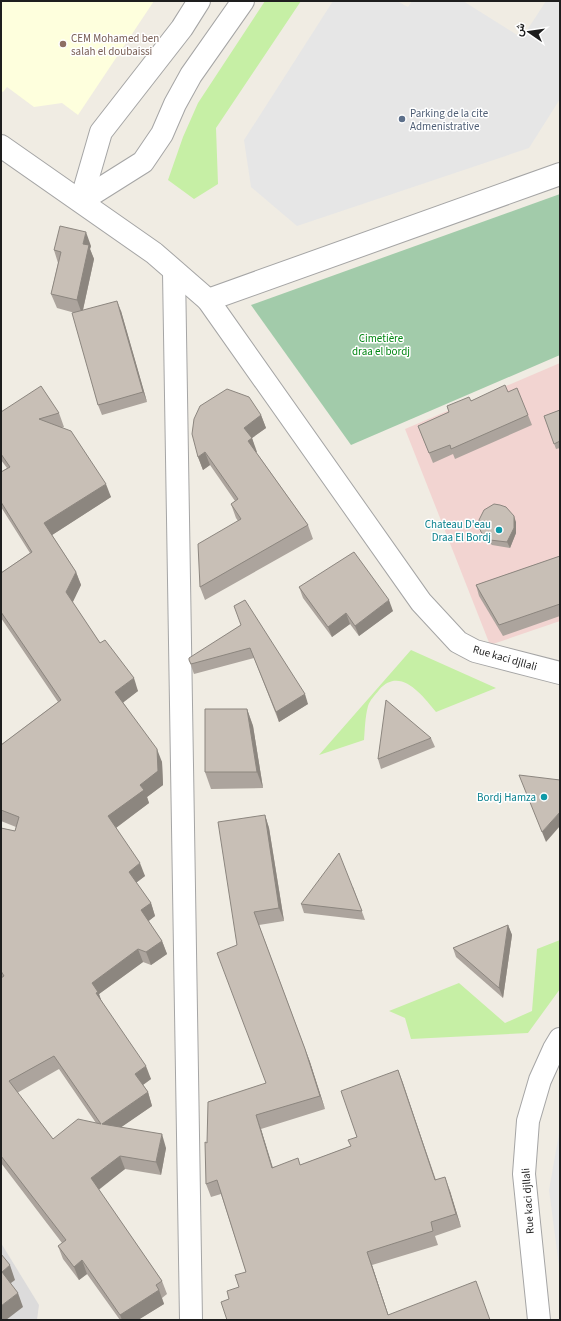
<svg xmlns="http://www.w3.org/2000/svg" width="561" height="1321" font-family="'Source Sans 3',Vazirmatn,sans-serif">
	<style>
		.residential { fill: #dcdbdb }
		.commercial { fill: #f2d4d1 }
		.education { fill: #feffdd }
		.grass { fill: #c6efa5 }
		.cemetery { fill: #a2cbaa }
		.parking { fill: #e6e6e6 }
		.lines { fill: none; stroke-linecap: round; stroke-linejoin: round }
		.minor-casing { stroke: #a5a5a5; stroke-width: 24 }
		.minor { stroke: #fff; stroke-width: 22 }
		.wall { fill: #aca49d; fill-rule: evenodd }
		.shaded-wall { fill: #8c867f }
		.building { fill: #c8bfb6; stroke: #8c867f; fill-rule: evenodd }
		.education-dot { fill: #8d6e63; stroke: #fff; stroke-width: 1.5 }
		.service-dot { fill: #5c6f8a; stroke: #fff; stroke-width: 1.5 }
		.culture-dot { fill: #0f9aa8; stroke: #fff; stroke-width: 1.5 }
		.labels { text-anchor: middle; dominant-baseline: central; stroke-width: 3; stroke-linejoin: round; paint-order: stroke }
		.education-label { font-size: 11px; fill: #785e54; stroke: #fff; text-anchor: start }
		.service-label { font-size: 11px; fill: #4e5e75; stroke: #fff; text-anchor: start }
		.park-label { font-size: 11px; fill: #028613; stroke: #fff }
		.culture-label { font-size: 11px; fill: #0d838f; stroke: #fff; text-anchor: end }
		.street-label { font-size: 11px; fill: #1e1e1e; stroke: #fff }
	</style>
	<rect width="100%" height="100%" fill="#f0ece3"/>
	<!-- residential -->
	<polygon class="residential" points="1,1243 39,1305 37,1320 1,1320"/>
	<!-- commercial -->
	<polygon class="commercial" points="560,363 560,621 490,645 405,429"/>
	<!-- education -->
	<polygon class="education" points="1,1 154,1 78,115 62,103 34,107 7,87 3,92 1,91"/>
	<!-- grass -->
	<g class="grass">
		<polygon points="265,1 301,1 216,128 218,184 194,199 168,180 183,137 198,103"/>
		<path d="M411 650 496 688 436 712C422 695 400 666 379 690 375 695 370 700 368 706 365 717 365 729 364 740L319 755Z"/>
		<polygon points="560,940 560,989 528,1033 411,1039 405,1018 389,1011 459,983 505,1023 532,1011 537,949"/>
	</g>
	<!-- cemetery -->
	<polygon class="cemetery" points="560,194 560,355 351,445 251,305"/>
	<!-- parking -->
	<g class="parking">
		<polygon points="333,1 397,1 408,7 412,1 463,1 522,38 546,1 560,1 560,99 529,148 297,226 251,187 244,140"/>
		<polygon points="560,1128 560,1274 549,1190"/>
	</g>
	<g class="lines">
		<!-- minor casing -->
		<g class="minor-casing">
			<g id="minor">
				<polyline points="1,146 154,253 208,300 421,602 458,642 475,651 560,673"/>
				<polyline points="81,201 143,162 162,134 175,104 191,75 243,1"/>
				<polyline points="81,201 101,132 182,28 199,1"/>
				<polyline points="174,272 191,1320"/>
				<polyline points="208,300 560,174"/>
				<polyline points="539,1320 524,1174 528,1121 540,1080 554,1049 560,1039"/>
			</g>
		</g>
		<!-- minor -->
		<use href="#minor" class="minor"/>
	</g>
	<!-- wall -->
	<g class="wall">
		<polygon points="91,246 90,249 94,259 83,310 121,311 147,402 102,415 98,405 75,313 57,308 51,294 58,263 54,250"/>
		<polygon points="508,392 528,415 532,425 455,459 453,454 433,463 418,426 449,412 447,406"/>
		<polygon points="560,410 560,448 556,449 544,416"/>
		<path d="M1 412 59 413 64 427 61 428 111 497 52 535 76 572 81 585 72 602 100 643 138 691 123 702 162 762 163 785 147 797 149 803 116 828 145 876 136 883 151 903 155 916 148 921 162 941 167 954 151 965 143 962 99 994 101 1001 151 1079 143 1085 148 1092 152 1106 121 1127 166 1148 161 1175 125 1169 98 1189 162 1281 167 1294 162 1298 164 1304 138 1320H120L87 1274 79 1280 63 1259 58 1246 62 1243 1 1163V828L15 831 16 827 1 821V745L58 702 1 618V573L30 553 1 507V472L7 468 1 460ZM59 1069 96 1123 53 1139 17 1093Z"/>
		<polygon points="261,415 266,428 252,438 256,452 308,525 313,539 205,600 200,587 238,521 236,518 231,504 235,501 210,465 203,470 198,457"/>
		<polygon points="516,522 516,533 510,548 492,545 483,537 479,526"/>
		<polygon points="560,556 560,616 503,636 479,596 476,585"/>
		<polygon points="299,587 393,611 359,636 350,624 332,637 303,598"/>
		<polygon points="241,625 308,704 279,722 254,658 194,674 189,660"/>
		<polygon points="247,709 253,726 263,788 211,789 205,772"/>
		<polygon points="431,738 435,747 381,769 378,759"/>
		<polygon points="265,815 269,828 284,921 259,925 310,1062 325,1109 261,1129 272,1167 300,1165 351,1146 398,1070 436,1180 450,1191 461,1227 435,1236 438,1245 372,1265 388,1315 490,1320 227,1320 229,1299 239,1287 246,1272 221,1194 211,1197 206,1184 207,1143 266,1083 237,945"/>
		<polygon points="353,887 365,920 304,913 301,904"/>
		<polygon points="508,925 512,935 503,998 456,957 453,948"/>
	</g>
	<!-- shaded-wall -->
	<g class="shaded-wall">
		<polygon points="86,232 91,246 90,249 94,259 82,314 77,300 83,244"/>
		<polygon points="117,301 121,311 147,402 143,392"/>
		<polygon points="261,415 266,428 252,438 257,452 253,454 244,428"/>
		<polygon points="205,452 210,465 203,470 198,457"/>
		<polygon points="106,484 111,497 49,537 44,523"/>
		<polygon points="514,516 516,522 516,533 510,548 507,542"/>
		<polygon points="76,572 81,585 71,606 66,592"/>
		<polygon points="389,600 393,611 359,636 355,626"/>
		<polygon points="346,613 350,624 332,637 328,627"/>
		<polygon points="134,678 138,691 120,705 115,692"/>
		<polygon points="305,694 308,704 279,722 276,712"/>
		<polygon points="247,709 253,726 263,788 257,772"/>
		<polygon points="157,749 162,762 163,785 147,797 149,803 113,830 108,816 140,785"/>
		<polygon points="560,812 560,826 546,842 542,832"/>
		<polygon points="265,815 269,828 284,921 279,908"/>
		<polygon points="140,863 145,876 133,885 129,872"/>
		<polygon points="151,903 155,916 145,924 141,910"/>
		<polygon points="508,925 512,935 503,998 499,988"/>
		<polygon points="162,941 167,954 151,965 146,952"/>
		<polygon points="138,949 143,962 99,994 103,1005 101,1006 92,983"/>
		<polygon points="305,1049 310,1062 325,1109 320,1096"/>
		<polygon points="146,1066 151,1079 140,1087 135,1074"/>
		<polygon points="398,1070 403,1083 440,1194 435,1180"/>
		<polygon points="148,1092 152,1106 107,1137 102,1124"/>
		<polygon points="256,1115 261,1129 277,1181 272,1168"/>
		<polygon points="162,1134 166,1148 161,1175 156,1162"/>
		<polygon points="120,1156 125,1169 96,1192 91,1178"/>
		<polygon points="445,1177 450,1191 461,1227 456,1214"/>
		<polygon points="367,1252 372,1265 390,1320 389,1320"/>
		<polygon points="82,1260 87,1274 79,1280 74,1267"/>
		<polygon points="10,1265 15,1280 7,1286 2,1272"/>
		<polygon points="159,1290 164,1304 138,1320 122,1320 120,1315"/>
		<polygon points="18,1293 23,1307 6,1320 1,1320 1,1306"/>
	</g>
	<!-- building -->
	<g class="building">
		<polygon points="60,226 86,232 83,244 89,245 77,300 51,294 61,252 54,250"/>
		<polygon points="117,301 143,392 98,405 72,313"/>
		<polygon points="505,385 508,392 517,388 528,415 451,449 450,445 429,453 418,426 449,412 447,406 469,397 471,401"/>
		<path d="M41 386 59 413 39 419 71 431 106 484 44 523 76 572 66 592 100 643 105 640 134 678 115 692 157 749 158 771 140 785 144 790 108 816 140 863 129 872 151 903 141 910 162 941 146 952 138 949 92 983 98 992 96 993 146 1066 135 1074 148 1092 102 1124 162 1134 156 1162 120 1156 91 1178 162 1281 156 1285 159 1290 120 1315 82 1260 74 1267 58 1246 66 1240 1 1156V978L4 976 1 971V828L15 831 19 817 1 810V745L61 700 1 612V573L32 552 1 502V472L10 467 1 454V412ZM54 1056 101 1124 78 1119 53 1139 9 1081Z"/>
		<polygon points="227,389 249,397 261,415 244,428 252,438 248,441 308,525 200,587 198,544 241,519 231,504 238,499 205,452 198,457 192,434 194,419 200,406"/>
		<polygon points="560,410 560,441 554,444 544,416"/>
		<polygon points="494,504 500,505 506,507 514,516 514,528 507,542 490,540 481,532 479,526 479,520 484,510"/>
		<polygon points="354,552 389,600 355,626 346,613 328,627 299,587"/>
		<polygon points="560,556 560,604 499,625 476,585"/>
		<polygon points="245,600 305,694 276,712 250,648 191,664 189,660 189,658 241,625 234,606"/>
		<polygon points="386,700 431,738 378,759"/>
		<polygon points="205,709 247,709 257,772 205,772"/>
		<polygon points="519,775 560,780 560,812 542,832"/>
		<polygon points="265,815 279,908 254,912 305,1049 320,1096 256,1115 272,1168 298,1158 300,1165 351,1146 348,1140 357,1137 341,1091 398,1070 435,1180 445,1177 456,1214 431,1222 433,1231 367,1252 388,1315 476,1281 490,1320 227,1320 221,1302 229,1299 227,1291 239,1287 235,1275 246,1272 217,1180 206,1184 205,1142 207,1143 208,1102 266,1083 217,953 237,945 218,822"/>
		<polygon points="339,853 362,911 301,904"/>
		<polygon points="508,925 499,988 453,948"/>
		<polygon points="1,1254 10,1265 2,1272 18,1293 1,1306"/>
	</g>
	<!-- markers -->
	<circle class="education-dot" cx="63" cy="44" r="4"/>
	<circle class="service-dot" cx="402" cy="119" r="4"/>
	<g class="culture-dot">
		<circle cx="499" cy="530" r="4"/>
		<circle cx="544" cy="797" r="4"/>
	</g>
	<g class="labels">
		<!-- education labels -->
		<g class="education-label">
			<text x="71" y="38">CEM Mohamed ben<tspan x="71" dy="13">salah el doubaissi</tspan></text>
		</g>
		<!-- service labels -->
		<g class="service-label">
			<text x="410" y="113">Parking de la cite<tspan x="410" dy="13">Admenistrative</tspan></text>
		</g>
		<!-- park labels -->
		<g class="park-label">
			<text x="381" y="338">Cimetière<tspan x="381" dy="13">draa el bordj</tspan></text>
		</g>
		<!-- culture labels -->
		<g class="culture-label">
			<text x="491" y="524">Chateau D'eau<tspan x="491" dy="13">Draa El Bordj</tspan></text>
			<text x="536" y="797">Bordj Hamza</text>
		</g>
		<!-- street labels -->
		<g class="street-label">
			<text transform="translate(505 658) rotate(16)">Rue kaci djllali</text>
			<text transform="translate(528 1201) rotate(-94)">Rue kaci djllali</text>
		</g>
	</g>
	<!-- border -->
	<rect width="561" height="1321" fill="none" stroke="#1e1e1e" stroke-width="4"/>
	<!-- north arrow -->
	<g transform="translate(529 32) rotate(283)" stroke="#ffffff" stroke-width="3" paint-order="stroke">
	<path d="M0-3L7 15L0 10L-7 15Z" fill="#1e1e1e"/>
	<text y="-6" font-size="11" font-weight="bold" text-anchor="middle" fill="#1e1e1e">ش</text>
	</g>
</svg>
